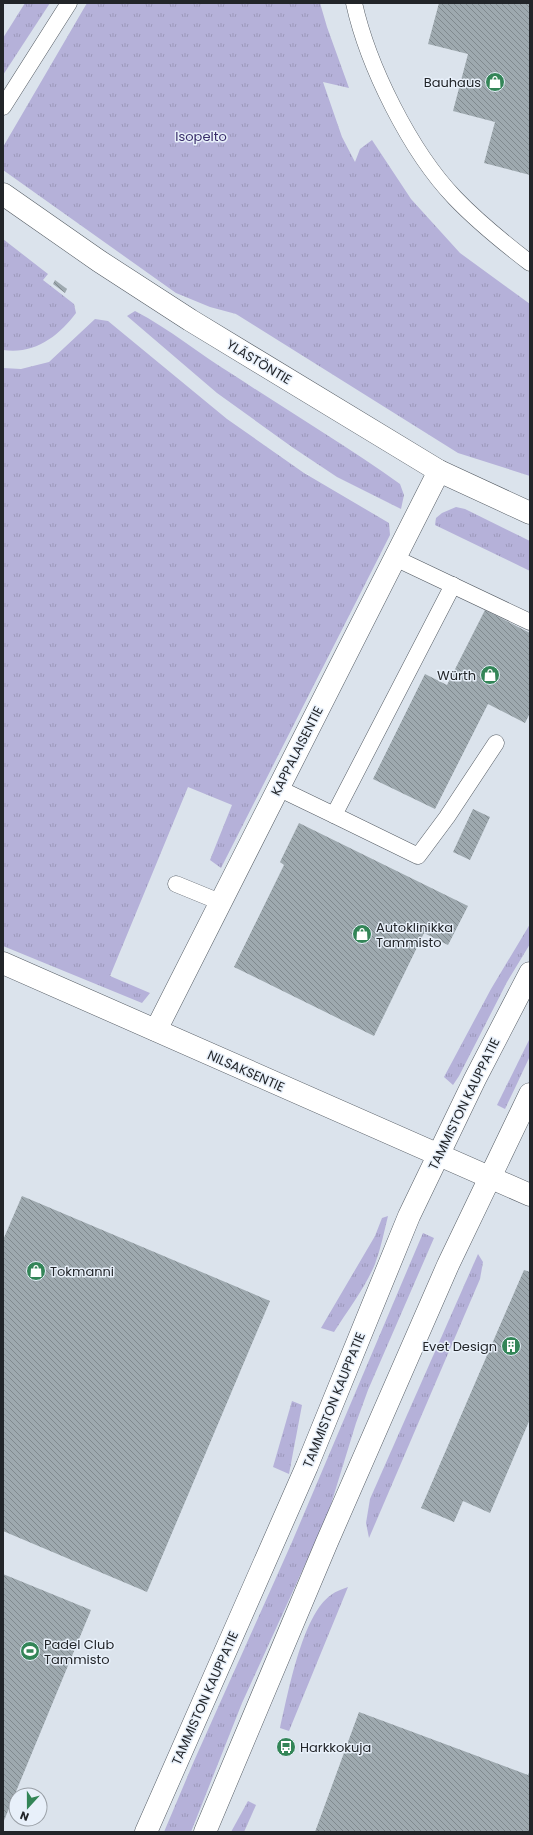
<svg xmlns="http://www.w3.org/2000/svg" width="533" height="1835" font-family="Poppins,sans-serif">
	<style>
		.grass { fill: url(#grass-tufts) }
		.building { fill: url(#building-back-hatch) }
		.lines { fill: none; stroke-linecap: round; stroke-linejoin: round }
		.service-casing { stroke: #555c64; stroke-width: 17 }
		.minor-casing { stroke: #555c64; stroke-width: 23 }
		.tertiary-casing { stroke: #555c64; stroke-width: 23 }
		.secondary-casing { stroke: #555c64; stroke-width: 23 }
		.service { stroke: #fff; stroke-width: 16 }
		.minor { stroke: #fff; stroke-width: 22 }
		.tertiary { stroke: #fff; stroke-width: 22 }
		.secondary { stroke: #fff; stroke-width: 22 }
		.labels { text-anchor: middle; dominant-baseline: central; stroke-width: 3; stroke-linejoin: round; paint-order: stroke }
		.poi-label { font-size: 13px; fill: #222529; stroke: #e8f0fa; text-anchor: start }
		.park-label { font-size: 13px; fill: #392d6a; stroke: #e8f0fa }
		.street-label { font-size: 13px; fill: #222529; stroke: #e8f0fa }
	</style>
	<defs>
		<pattern id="grass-tufts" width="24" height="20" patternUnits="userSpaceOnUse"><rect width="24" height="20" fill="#b5b1d9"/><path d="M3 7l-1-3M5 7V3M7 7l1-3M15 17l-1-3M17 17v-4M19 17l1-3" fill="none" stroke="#9b98ba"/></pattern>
		<pattern id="building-back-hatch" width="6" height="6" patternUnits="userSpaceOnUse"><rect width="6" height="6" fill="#9ea9af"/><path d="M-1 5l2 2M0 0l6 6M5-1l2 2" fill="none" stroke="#80898e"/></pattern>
	</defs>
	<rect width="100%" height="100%" fill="#dbe3ec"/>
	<!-- grass -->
	<g class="grass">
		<polygon points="25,3 50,3 3,75 3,38"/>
		<polygon points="87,3 320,3 327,27 349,88 323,82 342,137 355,162 360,149 372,140 411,199 460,253 530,304 530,476 458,453 236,314 210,307 176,293 3,170 3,147"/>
		<path d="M3 239 48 274 43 280 74 304 76 313C59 336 34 355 3 350Z"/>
		<path d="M135 311C170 329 199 354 232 374 288 411 345 445 400 484L404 495 401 509 337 477 292 447 217 393 127 316Z"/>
		<polygon points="95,319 108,321 227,419 304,473 389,523 390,535 221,868 210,860 232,805 188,787 110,976 150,993 142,1003 3,946 3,368 21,369 49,362"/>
		<polygon points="456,507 465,509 530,541 530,571 435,525 436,518 442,513"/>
		<polygon points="530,924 530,944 507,982 459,1076 453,1085 444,1077 491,989"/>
		<polygon points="530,1038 530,1056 505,1109 497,1105"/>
		<path d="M388 1216C384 1232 381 1248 375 1264 365 1288 348 1310 334 1332L321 1328 375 1236 382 1218Z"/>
		<polygon points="423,1233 434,1238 368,1390 356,1423 328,1514 242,1703 191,1832 164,1832 194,1761 292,1542"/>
		<polygon points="478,1254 483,1262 480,1279 369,1538 366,1523 370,1499"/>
		<polygon points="292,1401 302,1405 289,1474 273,1467"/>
		<path d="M348 1587 289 1731 280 1728C288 1694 302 1615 331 1595 336 1591 343 1589 348 1587Z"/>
		<polygon points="248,1801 256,1805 244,1832 231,1832"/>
	</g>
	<!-- building -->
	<g class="building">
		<polygon points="439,3 530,3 530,175 484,163 495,122 453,111 468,54 428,44"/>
		<polygon points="55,280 67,289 65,293 53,284"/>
		<polygon points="485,610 530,633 530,713 525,723 488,704 435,809 373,779 425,674 447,685"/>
		<polygon points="473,809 490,817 470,860 453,852"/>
		<polygon points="299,823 468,906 448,945 424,933 374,1036 234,967 284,865 280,862"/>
		<polygon points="22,1196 270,1301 147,1592 3,1531 3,1240"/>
		<polygon points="524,1270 530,1272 530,1419 490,1513 463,1501 454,1522 421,1508"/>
		<polygon points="3,1574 91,1610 3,1823"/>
		<polygon points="359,1712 528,1775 530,1770 530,1832 315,1832"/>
	</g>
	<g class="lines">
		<!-- service casing -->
		<g class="service-casing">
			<g id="service">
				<path d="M354 3C368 66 410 151 455 198 478 222 504 243 530 263"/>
				<polyline points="3,107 69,3"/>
				<polyline points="395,558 530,622"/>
				<polyline points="278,788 334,815 453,585"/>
				<polyline points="334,815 418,856 447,817 496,743"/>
				<polyline points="176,884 220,902"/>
			</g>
		</g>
		<!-- minor casing -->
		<g class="minor-casing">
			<g id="minor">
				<polyline points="3,963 530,1195"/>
				<polyline points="156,1030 439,471"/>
			</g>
		</g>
		<!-- tertiary casing -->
		<g class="tertiary-casing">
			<polyline id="tertiary" points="3,194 99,261 190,320 439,471 530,513"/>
		</g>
		<!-- secondary casing -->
		<g class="secondary-casing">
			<g id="secondary">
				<polyline points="146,1832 307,1466 409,1216 475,1079 530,973"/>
				<polyline points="205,1832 327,1542 448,1265 530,1094"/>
			</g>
		</g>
		<!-- service -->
		<use href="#service" class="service"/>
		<!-- minor -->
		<use href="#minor" class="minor"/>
		<!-- tertiary -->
		<use href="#tertiary" class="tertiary"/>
		<!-- secondary -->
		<use href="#secondary" class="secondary"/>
	</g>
	<!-- icons -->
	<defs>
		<g id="shop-disc" transform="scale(1)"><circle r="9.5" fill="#338557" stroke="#e8f0fa"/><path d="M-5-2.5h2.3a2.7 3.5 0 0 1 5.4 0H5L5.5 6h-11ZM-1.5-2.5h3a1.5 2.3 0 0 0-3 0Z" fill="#fff"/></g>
		<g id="building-disc" transform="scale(1)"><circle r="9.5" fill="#338557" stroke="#e8f0fa"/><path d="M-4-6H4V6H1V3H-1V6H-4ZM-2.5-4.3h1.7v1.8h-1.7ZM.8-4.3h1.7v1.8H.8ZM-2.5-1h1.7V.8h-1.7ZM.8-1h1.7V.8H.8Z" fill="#fff"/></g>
		<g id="stadium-disc" transform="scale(1)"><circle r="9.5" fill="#338557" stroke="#e8f0fa"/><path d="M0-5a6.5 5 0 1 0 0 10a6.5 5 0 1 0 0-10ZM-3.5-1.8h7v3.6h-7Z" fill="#fff"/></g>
		<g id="bus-disc" transform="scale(1)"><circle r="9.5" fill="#338557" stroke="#e8f0fa"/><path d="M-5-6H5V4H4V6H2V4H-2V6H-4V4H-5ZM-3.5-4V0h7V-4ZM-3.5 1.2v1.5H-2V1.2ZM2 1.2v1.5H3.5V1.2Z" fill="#fff"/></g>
	</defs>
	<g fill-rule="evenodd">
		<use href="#shop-disc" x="495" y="82"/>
		<use href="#shop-disc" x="490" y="675"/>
		<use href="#shop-disc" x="362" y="934"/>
		<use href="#shop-disc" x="36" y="1271"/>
		<use href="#building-disc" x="511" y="1346"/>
		<use href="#stadium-disc" x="30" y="1651"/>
		<use href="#bus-disc" x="286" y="1747"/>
	</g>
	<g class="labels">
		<!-- poi labels -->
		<g class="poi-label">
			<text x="481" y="82" text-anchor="end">Bauhaus</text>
			<text x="476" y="675" text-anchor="end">Würth</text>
			<text x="376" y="927">Autoklinikka<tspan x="376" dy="15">Tammisto</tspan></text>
			<text x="50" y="1271">Tokmanni</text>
			<text x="497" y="1346" text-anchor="end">Evet Design</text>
			<text x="44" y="1644">Padel Club<tspan x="44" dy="15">Tammisto</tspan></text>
			<text x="300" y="1747">Harkkokuja</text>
		</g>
		<!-- park labels -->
		<g class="park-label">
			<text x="201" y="136">Isopelto</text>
		</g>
		<!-- street labels -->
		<g class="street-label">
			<text transform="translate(259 362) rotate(31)">YLÄSTÖNTIE</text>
			<text transform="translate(297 751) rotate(-63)">KAPPALAISENTIE</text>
			<text transform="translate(246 1071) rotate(24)">NILSAKSENTIE</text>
			<text transform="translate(464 1104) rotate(-64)">TAMMISTON KAUPPATIE</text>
			<text transform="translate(334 1400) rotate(-68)">TAMMISTON KAUPPATIE</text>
			<text transform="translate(205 1698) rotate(-66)">TAMMISTON KAUPPATIE</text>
		</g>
	</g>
	<!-- border -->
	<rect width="533" height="1835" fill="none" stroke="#222529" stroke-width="8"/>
	<!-- north arrow -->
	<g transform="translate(28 1807) rotate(201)"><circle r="19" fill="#e8f0fa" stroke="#999fa6"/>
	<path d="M0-3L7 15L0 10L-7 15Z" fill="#338557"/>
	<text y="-6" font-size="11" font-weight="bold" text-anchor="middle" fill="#222529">N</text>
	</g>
</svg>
